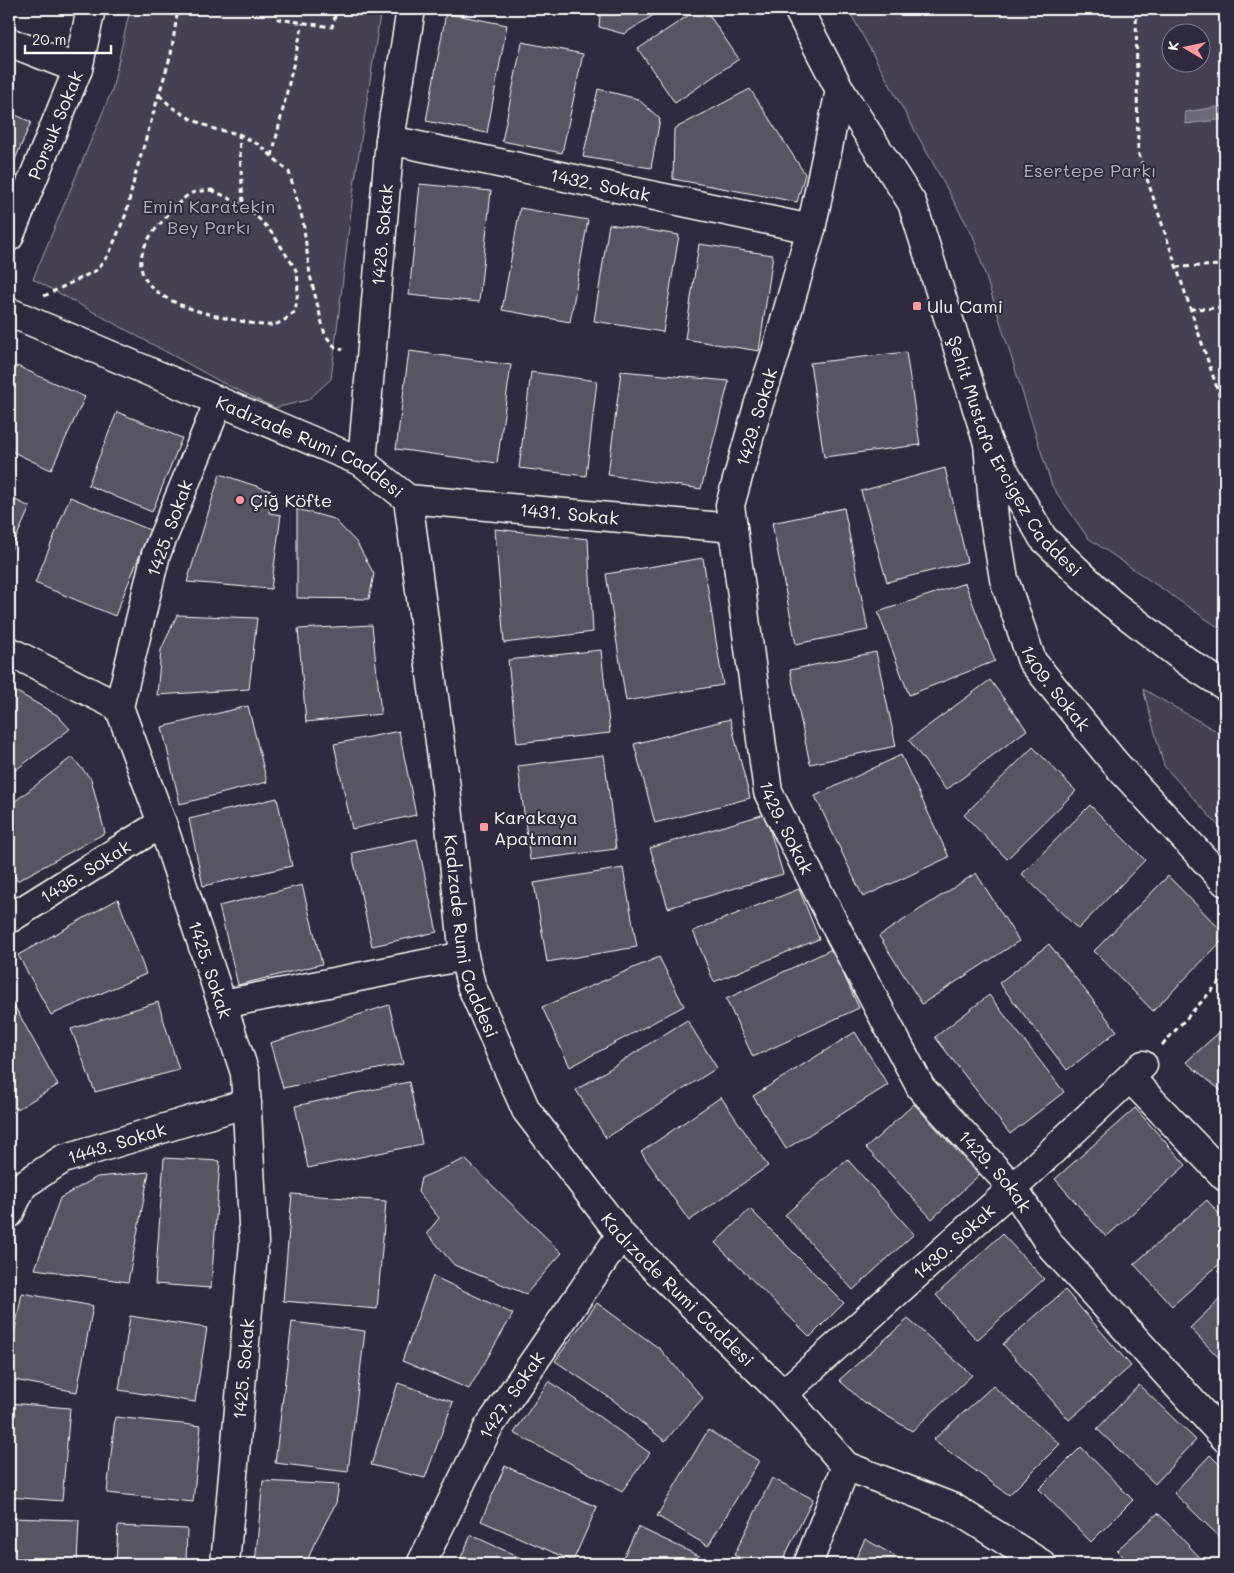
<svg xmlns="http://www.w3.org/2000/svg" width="1234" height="1573" font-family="Mali,sans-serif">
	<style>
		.green { fill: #464152; stroke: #a2a0a8; fill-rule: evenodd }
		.water { fill: #6d6a77; stroke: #a7a6ad }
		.building { fill: #595564; stroke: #fff }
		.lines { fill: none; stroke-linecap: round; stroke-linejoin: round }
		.street-casing { stroke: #fff; stroke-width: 31 }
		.secondary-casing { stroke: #fff; stroke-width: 31 }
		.path { stroke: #fff; stroke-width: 3; stroke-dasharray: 5 4; stroke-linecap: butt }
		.street { stroke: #2f2a3d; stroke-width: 28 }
		.secondary { stroke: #2f2a3d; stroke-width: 28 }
		.poi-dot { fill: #ff9aa2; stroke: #2f2a3d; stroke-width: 2 }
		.labels { text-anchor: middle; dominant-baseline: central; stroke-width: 4; stroke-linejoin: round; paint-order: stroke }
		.street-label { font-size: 18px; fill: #fff; stroke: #2f2a3d }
		.park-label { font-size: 18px; fill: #b5b3ba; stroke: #2f2a3d }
		.poi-label { font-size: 18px; fill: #fff; stroke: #2f2a3d; text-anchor: start }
	</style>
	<rect width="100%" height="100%" fill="#2f2a3d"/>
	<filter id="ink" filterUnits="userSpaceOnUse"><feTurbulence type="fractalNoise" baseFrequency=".02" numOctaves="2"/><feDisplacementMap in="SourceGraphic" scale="10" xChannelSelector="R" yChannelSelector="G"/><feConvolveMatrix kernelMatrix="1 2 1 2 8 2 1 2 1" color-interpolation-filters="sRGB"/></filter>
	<g filter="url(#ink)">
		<!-- green -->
		<g class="green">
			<polygon points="130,9 381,9 354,186 331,379 308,400 275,408 223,383 33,279 112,90"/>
			<path d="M848 9H1225V632L1088 538 1052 486 973 236ZM1172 32H1202V62H1172Z"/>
			<polygon points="1143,689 1225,736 1225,833 1164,766"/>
		</g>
		<!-- water -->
		<polygon class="water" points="1225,106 1225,119 1186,124 1185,112"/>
		<!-- building -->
		<g class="building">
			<polygon points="584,9 663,9 624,34 599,27 600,15"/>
			<polygon points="698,9 705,9 739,59 675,103 638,49"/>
			<polygon points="446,13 507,25 487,133 426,121"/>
			<polygon points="522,42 583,54 562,153 502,141"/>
			<polygon points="598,89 638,99 660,119 651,168 583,157"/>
			<polygon points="750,89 805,174 797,202 673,179 674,129"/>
			<polygon points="9,112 31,122 9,174"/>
			<polygon points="420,184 491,191 479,302 409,295"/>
			<polygon points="520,208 588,220 570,322 502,310"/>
			<polygon points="609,224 679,235 663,332 594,321"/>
			<polygon points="699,244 773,255 759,351 685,339"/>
			<polygon points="409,351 511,365 497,463 396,449"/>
			<polygon points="906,352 920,445 824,457 810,363"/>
			<polygon points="17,366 85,397 51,470 9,450 9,385"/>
			<polygon points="621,371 729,381 701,489 608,475"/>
			<polygon points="531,372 597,381 586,476 519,468"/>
			<polygon points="117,412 182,438 152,512 88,485"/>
			<polygon points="945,468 967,562 887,582 861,491"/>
			<polygon points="220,474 271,491 269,513 281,515 271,589 187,582"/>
			<polygon points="9,497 30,507 9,554"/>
			<polygon points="70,497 150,530 115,616 35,583"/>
			<polygon points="844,508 868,630 796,644 772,523"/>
			<polygon points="297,509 334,519 357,543 374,574 369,599 297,598"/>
			<polygon points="495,529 588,539 593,632 504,643"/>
			<polygon points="703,558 723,685 626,701 606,574"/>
			<polygon points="965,583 995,661 909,695 878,612"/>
			<polygon points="177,615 257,618 249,689 157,695 161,650"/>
			<polygon points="372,625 381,714 306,722 298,629"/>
			<polygon points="601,650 610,733 517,743 508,660"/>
			<polygon points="876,652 896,746 810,764 790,670"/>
			<polygon points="990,680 1027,730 946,790 909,740"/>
			<polygon points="10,688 57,715 70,729 9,775"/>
			<polygon points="248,706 267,782 180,804 162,727"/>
			<polygon points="730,719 750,798 655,823 634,744"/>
			<polygon points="399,731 416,815 352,829 334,744"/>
			<polygon points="1033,747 1076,791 1007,859 964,815"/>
			<polygon points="604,755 616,849 530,860 518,766"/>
			<polygon points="901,755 949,857 863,897 815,796"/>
			<polygon points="72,757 91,779 105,833 17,881 9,866 9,806"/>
			<polygon points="277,798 292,866 203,886 189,819"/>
			<polygon points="1090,805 1145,860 1078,929 1022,874"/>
			<polygon points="765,814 783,874 668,908 650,848"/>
			<polygon points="417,839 437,932 372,946 352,853"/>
			<polygon points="623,868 637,947 547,962 534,883"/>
			<polygon points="976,873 1019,941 922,1004 879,936"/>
			<polygon points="1168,876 1225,934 1225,938 1153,1011 1094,951"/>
			<polygon points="302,885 322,964 238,985 219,906"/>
			<polygon points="799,889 819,939 714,982 693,931"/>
			<polygon points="118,899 146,974 51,1015 18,955"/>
			<polygon points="1049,944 1117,1031 1067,1070 999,983"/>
			<polygon points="832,949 859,1008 753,1057 726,999"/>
			<polygon points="659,957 684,1006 570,1067 542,1007"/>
			<polygon points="989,995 1064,1092 1010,1134 935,1037"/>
			<polygon points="9,996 58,1085 9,1114"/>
			<polygon points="158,1002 179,1070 95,1092 71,1029"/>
			<polygon points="389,1005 403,1064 283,1088 270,1043"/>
			<polygon points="687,1020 717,1068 606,1138 576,1090"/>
			<polygon points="1225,1027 1225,1094 1186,1062"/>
			<polygon points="855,1032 888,1085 786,1149 753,1096"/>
			<polygon points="409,1082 422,1144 308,1168 295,1106"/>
			<polygon points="721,1097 768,1166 689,1221 641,1152"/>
			<polygon points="914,1104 979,1175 932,1219 866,1148"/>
			<polygon points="1135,1108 1186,1165 1106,1237 1055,1179"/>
			<polygon points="164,1158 220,1161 211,1288 155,1284"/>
			<polygon points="465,1159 562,1253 526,1294 454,1265 427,1233 439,1218 418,1192 421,1178"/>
			<polygon points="847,1159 914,1234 853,1290 785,1215"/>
			<polygon points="149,1172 128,1282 35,1269 60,1198 97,1177"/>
			<polygon points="292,1194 386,1201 377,1309 283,1301"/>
			<polygon points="1207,1200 1225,1221 1225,1259 1172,1306 1134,1264"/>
			<polygon points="750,1209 844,1303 810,1337 715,1243"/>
			<polygon points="1002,1234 1044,1279 977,1340 936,1295"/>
			<polygon points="433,1276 513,1314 469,1389 402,1361"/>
			<polygon points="1065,1290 1131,1366 1069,1420 1003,1344"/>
			<polygon points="22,1293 93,1306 77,1392 9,1379 9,1361"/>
			<polygon points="1225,1294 1225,1364 1190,1328"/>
			<polygon points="597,1303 660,1349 703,1398 665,1441 613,1400 555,1361"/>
			<polygon points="130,1316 207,1328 195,1402 119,1390"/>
			<polygon points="908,1319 972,1375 912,1431 862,1401 839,1380"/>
			<polygon points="292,1322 365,1331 348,1472 275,1463"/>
			<polygon points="549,1381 650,1453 622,1491 514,1433"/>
			<polygon points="398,1383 453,1402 425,1478 371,1465"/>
			<polygon points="1139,1385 1196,1440 1155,1484 1097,1429"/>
			<polygon points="993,1386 1060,1444 1009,1495 933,1440"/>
			<polygon points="9,1403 70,1408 62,1501 9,1497"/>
			<polygon points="115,1417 201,1426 193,1502 107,1493"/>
			<polygon points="708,1430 759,1461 708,1546 657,1516"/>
			<polygon points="1081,1447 1133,1500 1091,1542 1039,1489"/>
			<polygon points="1210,1455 1225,1470 1225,1542 1174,1493"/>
			<polygon points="505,1466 597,1507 573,1561 481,1521"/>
			<polygon points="772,1478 813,1499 781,1564 752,1564 734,1555"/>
			<polygon points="263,1481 339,1485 336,1503 314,1544 306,1564 255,1564"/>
			<polygon points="1158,1513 1206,1564 1130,1564 1117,1550"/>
			<polygon points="9,1518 79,1520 77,1564 9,1564"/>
			<polygon points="118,1526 187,1529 186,1564 116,1564"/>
			<polygon points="638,1527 716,1564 620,1564"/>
			<polygon points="471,1535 534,1564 458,1564"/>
			<polygon points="865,1539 909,1564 853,1564"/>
		</g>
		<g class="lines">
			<!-- street casing -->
			<g class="street-casing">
				<g id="street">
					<polyline points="9,42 78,69"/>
					<path id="s1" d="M840 90 811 229 775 355 758 406 730 505 768 792 838 931 921 1088 1013 1188 1050 1245 1225 1438"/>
					<path id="s2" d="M390 140 811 229"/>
					<path id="s3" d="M9 237 78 69 91 9"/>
					<path id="s4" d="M219 401 156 554 119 707 162 823 245 1073 254 1243 225 1564"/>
					<path id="s5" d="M988 443 994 518 1004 579 1032 661 1115 763 1225 882"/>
					<path id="s6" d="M362 462 390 140 411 9"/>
					<path id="s7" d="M408 499 733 528"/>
					<polyline points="9,651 119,707"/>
					<path id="s8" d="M9 919 162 823"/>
					<polyline points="223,1004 464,956"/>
					<polyline points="1130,1078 1225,1177"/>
					<path id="s9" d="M9 1214 23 1185 63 1159 247 1103"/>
					<path id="s10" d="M783 1394 1013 1188 1143 1065"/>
					<path id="s11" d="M421 1564 488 1428 621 1235"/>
					<polyline points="808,1564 846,1466"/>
				</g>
			</g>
			<!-- secondary casing -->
			<g class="secondary-casing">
				<g id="secondary">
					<path id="s12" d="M798 9 840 90 912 203 988 443 1043 538 1110 602 1189 663 1225 686"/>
					<path id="s13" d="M9 312 362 462 408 499 446 788 464 956 471 985 526 1110 621 1235 783 1394 846 1466 954 1508 1042 1564"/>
				</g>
			</g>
			<!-- path -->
			<g class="path">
				<polyline points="279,9 278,19 332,27 337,9"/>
				<polyline points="1136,9 1138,152 1225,412"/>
				<polyline points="159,95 173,108 191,119 214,129 239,134 261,146 289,172 303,221 310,275 325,335 335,347 343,350"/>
				<polyline points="239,134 243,204"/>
				<polyline points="272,156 303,23"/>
				<path d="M211 190C247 205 265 219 285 253 289 259 295 267 297 273 299 286 297 300 295 312 290 315 285 321 279 323 267 329 244 321 230 319 181 309 106 286 159 225 167 216 182 197 192 193 198 191 205 191 211 190Z"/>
				<polyline points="1176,267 1225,265"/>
				<polyline points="44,296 97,270 109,254 126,214 136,172 171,54 178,9"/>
				<polyline points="1190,309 1225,308"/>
				<polyline points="1162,1045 1225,976"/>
			</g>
			<!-- street -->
			<use href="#street" class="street"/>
			<!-- secondary -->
			<use href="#secondary" class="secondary"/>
		</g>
	</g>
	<!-- markers -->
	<g class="poi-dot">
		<rect x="912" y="301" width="10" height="10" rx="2.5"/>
		<circle cx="240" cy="500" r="5"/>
		<rect x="479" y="822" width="10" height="10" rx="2.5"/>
	</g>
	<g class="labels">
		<!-- street labels -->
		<g class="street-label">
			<text stroke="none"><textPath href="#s3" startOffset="121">Porsuk Sokak</textPath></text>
			<text stroke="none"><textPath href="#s2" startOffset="215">1432. Sokak</textPath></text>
			<text stroke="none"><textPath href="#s6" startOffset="228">1428. Sokak</textPath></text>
			<text transform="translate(756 417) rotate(-73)">1429. Sokak</text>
			<text stroke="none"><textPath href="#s13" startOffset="330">Kadızade Rumi Caddesi</textPath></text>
			<text stroke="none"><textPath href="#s12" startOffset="501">Şehit Mustafa Ercigez Caddesi</textPath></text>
			<text stroke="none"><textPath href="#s7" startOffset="162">1431. Sokak</textPath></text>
			<text transform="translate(169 528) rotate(-70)">1425. Sokak</text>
			<text stroke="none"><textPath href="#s5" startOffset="259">1409. Sokak</textPath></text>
			<text stroke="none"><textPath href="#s1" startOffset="759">1429. Sokak</textPath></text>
			<text stroke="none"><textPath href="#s8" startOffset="90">1436. Sokak</textPath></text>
			<text stroke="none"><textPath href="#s13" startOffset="885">Kadızade Rumi Caddesi</textPath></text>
			<text stroke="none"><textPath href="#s4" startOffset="601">1425. Sokak</textPath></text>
			<text stroke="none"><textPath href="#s9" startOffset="136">1443. Sokak</textPath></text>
			<text stroke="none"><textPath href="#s1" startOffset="1164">1429. Sokak</textPath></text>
			<text stroke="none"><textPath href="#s10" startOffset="229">1430. Sokak</textPath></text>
			<text stroke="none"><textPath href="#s13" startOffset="1305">Kadızade Rumi Caddesi</textPath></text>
			<text transform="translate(243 1369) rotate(-85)">1425. Sokak</text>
			<text stroke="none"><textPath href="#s11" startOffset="192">1427. Sokak</textPath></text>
		</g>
		<!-- park labels -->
		<g class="park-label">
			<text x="1090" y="170">Esertepe Parkı</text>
			<text x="209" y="206">Emin Karatekin<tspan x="209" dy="21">Bey Parkı</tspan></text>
		</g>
		<!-- poi labels -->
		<g class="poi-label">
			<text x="927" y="306">Ulu Cami</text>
			<text x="250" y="500">Çiğ Köfte</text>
			<text x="494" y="817">Karakaya<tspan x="494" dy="21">Apatmanı</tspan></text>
		</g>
	</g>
	<!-- margin -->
	<rect width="1234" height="1573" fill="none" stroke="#2f2a3d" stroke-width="30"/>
	<rect x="15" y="15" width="1204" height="1543" fill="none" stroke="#fff" stroke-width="2" filter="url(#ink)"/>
	<!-- north arrow -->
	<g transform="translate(1186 48) rotate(279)"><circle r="24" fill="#2f2a3d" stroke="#827f8b"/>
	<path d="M0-4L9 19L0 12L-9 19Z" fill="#ff9aa2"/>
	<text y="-8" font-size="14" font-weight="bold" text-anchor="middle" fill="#ffffff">K</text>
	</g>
	<!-- scale -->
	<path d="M25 45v8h86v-8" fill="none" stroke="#ffffff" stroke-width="2.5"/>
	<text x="32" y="45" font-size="15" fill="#ffffff" stroke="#2f2a3d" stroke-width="4" paint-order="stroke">20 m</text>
</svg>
